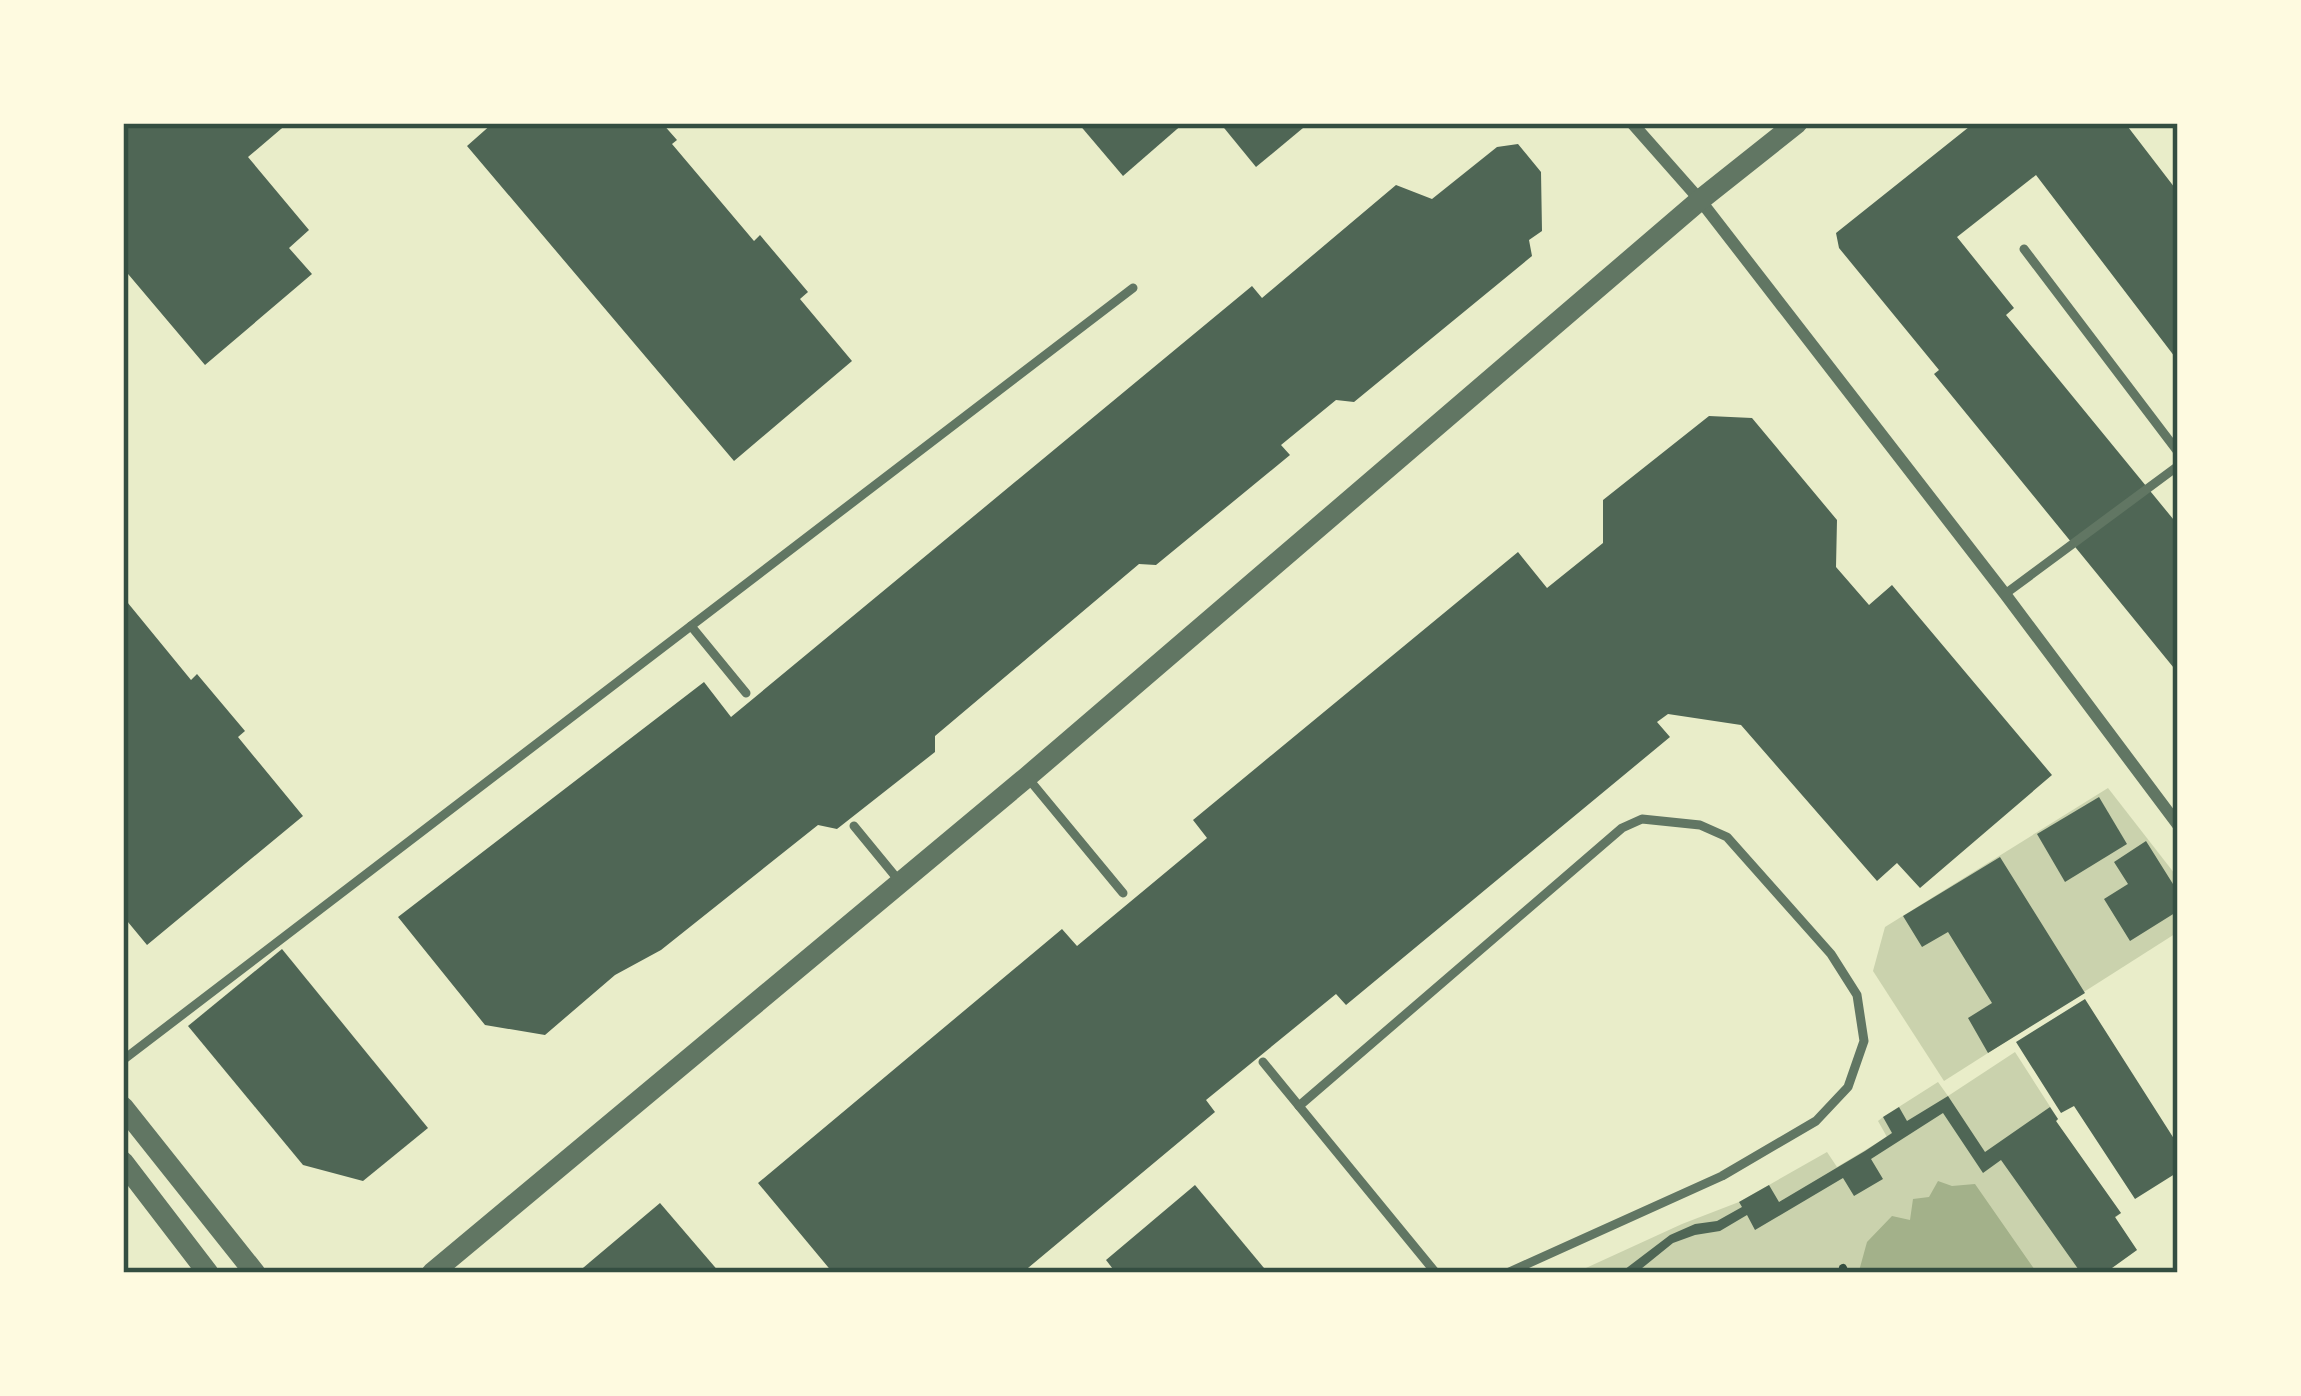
<svg xmlns="http://www.w3.org/2000/svg" width="2301" height="1396" font-family="Arial,sans-serif">
	<style>
		.green { fill: #cad2ad }
		.water { fill: #a3b18a }
		.building { fill: #4f6655 }
		.lines { fill: none; stroke-linecap: round; stroke-linejoin: round }
		.path { stroke: #344e41; stroke-width: 8 }
		.service { stroke: #617663; stroke-width: 9 }
		.minor { stroke: #617663; stroke-width: 12 }
		.tertiary { stroke: #617663; stroke-width: 21 }
		.neatline { fill: none; stroke: #344e41; stroke-width: 4.5 }
	</style>
	<rect width="100%" height="100%" fill="#e9edc9"/>
	<!-- green -->
	<g class="green">
		<polygon points="2108,788 2178,878 2178,932 1944,1081 1873,971 1885,927"/>
		<polygon points="2015,1052 2058,1119 2056,1122 2121,1213 2115,1218 2137,1250 2105,1273 1575,1273 1682,1224 1739,1202 1827,1152 1837,1167 1887,1137 1878,1121 1883,1117 1938,1082 1948,1096"/>
	</g>
	<!-- water -->
	<polygon class="water" points="1938,1181 1952,1186 1975,1184 2037,1273 1851,1273 1859,1271 1867,1242 1892,1216 1910,1220 1913,1199 1929,1197"/>
	<!-- building -->
	<g class="building">
		<polygon points="123,123 288,123 248,157 309,230 289,248 312,274 205,365 123,268"/>
		<polygon points="493,123 662,123 677,140 672,144 754,241 760,235 808,292 800,299 852,361 734,461 467,146"/>
		<polygon points="1078,123 1184,123 1123,176"/>
		<polygon points="1220,123 1309,123 1256,167"/>
		<polygon points="1974,123 2125,123 2178,192 2178,361 2036,175 1957,237 2014,308 2006,315 2178,525 2178,673 1934,374 1939,370 1839,248 1836,233"/>
		<polygon points="1518,144 1541,172 1542,231 1529,240 1532,256 1354,402 1336,400 1281,445 1290,455 1156,565 1139,564 935,736 935,752 837,829 818,825 661,950 615,975 545,1035 485,1025 398,917 704,682 731,717 1252,286 1262,298 1396,185 1432,199 1497,147"/>
		<polygon points="1709,416 1752,418 1837,520 1836,567 1869,605 1892,585 2052,775 1920,888 1897,863 1877,881 1741,725 1668,714 1657,722 1670,737 1346,1005 1336,994 1206,1100 1215,1112 1022,1273 833,1273 758,1183 1062,929 1077,946 1207,838 1193,820 1518,552 1547,588 1603,543 1603,500"/>
		<polygon points="123,597 191,680 197,674 245,731 238,737 303,816 147,945 123,916"/>
		<polygon points="2099,797 2127,844 2065,882 2037,834"/>
		<polygon points="2146,841 2178,892 2178,911 2130,941 2104,899 2128,884 2114,862"/>
		<polygon points="2000,857 2085,993 1988,1053 1968,1018 1992,1003 1948,932 1922,947 1903,916"/>
		<polygon points="282,949 428,1128 363,1181 303,1165 188,1026"/>
		<polygon points="2085,999 2178,1145 2178,1172 2135,1199 2074,1106 2061,1113 2016,1042"/>
		<polygon points="1948,1096 1985,1152 2050,1107 2058,1119 2056,1121 2121,1213 2115,1217 2137,1250 2105,1273 2081,1273 2001,1160 1983,1173 1943,1113 1871,1159 1883,1179 1854,1196 1843,1178 1755,1230 1747,1215 1720,1231 1695,1235 1673,1243 1636,1273 1620,1273 1670,1235 1695,1224 1717,1221 1742,1207 1739,1202 1769,1185 1779,1202 1865,1151 1892,1133 1883,1117 1899,1107 1907,1121"/>
		<polygon points="1195,1185 1264,1268 1258,1273 1116,1273 1106,1260"/>
		<polygon points="660,1203 720,1273 577,1273"/>
	</g>
	<g class="lines">
		<!-- path -->
		<polyline class="path" points="1843,1268 1845,1273"/>
		<!-- service -->
		<g class="service">
			<polyline points="2024,249 2178,452"/>
			<polyline points="2005,594 2178,466"/>
			<polyline points="691,626 746,693"/>
			<polyline points="1027,777 1123,893"/>
			<polyline points="854,826 900,882"/>
			<polyline points="123,1060 1133,288"/>
			<polyline points="1263,1062 1299,1106"/>
			<polyline points="1436,1273 1299,1106 1622,828 1642,819 1700,825 1727,837 1831,954 1857,995 1864,1041 1848,1087 1816,1121 1722,1176 1507,1273"/>
		</g>
		<!-- minor -->
		<polyline class="minor" points="1632,123 1700,200 2005,594 2178,825"/>
		<!-- tertiary -->
		<g class="tertiary">
			<polyline points="123,1107 255,1273"/>
			<polyline points="123,1162 208,1273"/>
			<polyline points="432,1273 1027,777 1700,200 1797,123"/>
		</g>
	</g>
	<!-- border -->
	<rect width="2301" height="1396" fill="none" stroke="#fefae0" stroke-width="252"/>
	<rect x="126" y="126" width="2049" height="1144" class="neatline"/>
</svg>
